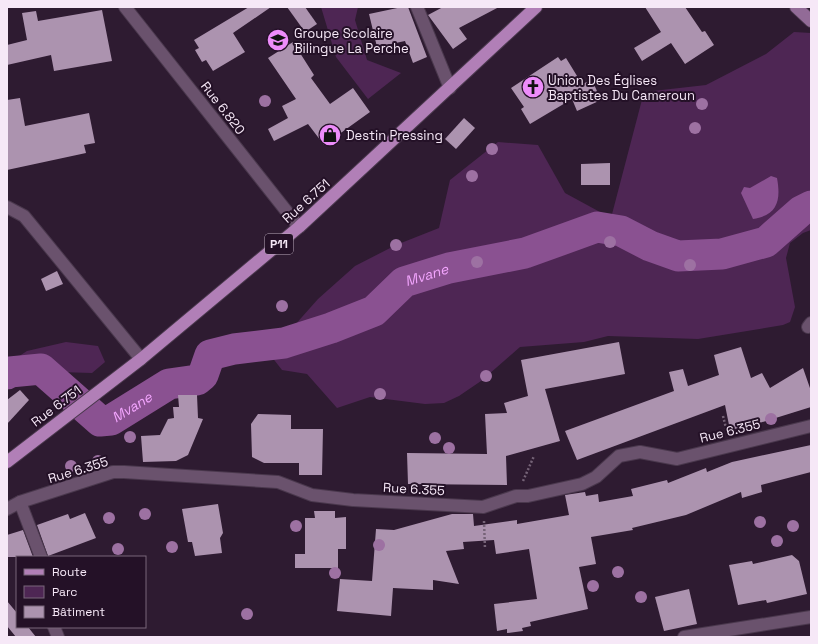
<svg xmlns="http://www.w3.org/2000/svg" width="818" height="644" font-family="'Space Grotesk',sans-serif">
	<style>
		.green { fill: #4e2654 }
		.water { fill: #8a5191 }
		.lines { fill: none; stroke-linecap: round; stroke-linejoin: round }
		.river { stroke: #8a5191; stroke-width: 31 }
		.building { fill: #ac93af }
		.street-casing { stroke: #4a384d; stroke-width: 14 }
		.secondary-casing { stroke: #4a384d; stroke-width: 14 }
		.primary-casing { stroke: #4a384d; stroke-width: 14 }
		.path { stroke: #756377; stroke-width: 2.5; stroke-dasharray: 2 2; stroke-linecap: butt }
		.street { stroke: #6a526d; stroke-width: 12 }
		.secondary { stroke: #926b97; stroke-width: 12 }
		.primary { stroke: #b17fb7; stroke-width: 12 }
		.tree { fill: #9d71a2 }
		.labels { text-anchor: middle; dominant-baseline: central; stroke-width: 4; stroke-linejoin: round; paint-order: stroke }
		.shield { fill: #241127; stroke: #b7a8b9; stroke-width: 1 }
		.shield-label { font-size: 12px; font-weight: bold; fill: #f6e8f7 }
		.poi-label { font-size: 13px; fill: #f6e8f7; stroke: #241127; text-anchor: start }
		.street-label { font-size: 13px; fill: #f6e8f7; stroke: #241127 }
		.water-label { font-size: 14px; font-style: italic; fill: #f3a5fe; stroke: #241127 }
	</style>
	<rect width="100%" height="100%" fill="#2e1b31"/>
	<!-- green -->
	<g class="green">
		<polygon points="321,7 358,7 355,20 367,60 401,73 368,99 336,57"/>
		<polygon points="794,32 811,33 811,230 803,233 790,243 786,258 795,307 790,322 783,325 698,339 608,336 584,342 520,347 481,381 459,396 444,403 425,404 370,397 337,408 307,374 282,370 257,338 276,336 294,326 318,299 355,266 396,245 439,228 450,180 498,142 538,145 565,193 611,218 644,92 706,85 766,54"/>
		<polygon points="66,342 98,346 105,362 92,373 59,372 37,381 17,380 7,385 7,364 27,351"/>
	</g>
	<!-- water -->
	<path class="water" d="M771 176 777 178C781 200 778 215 753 219L741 193 744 187 750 188Z"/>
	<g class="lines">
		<!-- river -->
		<path class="river" id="s1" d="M7 374 10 372 41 369 100 421 111 420 169 384 197 380 203 375 210 355 234 349 284 343 331 328 374 311 404 282 449 268 525 253 597 227 621 231 650 246 678 256 722 254 766 242 801 211 811 206"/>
	</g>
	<!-- building -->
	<g class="building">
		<polygon points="249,7 271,7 233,33 245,52 213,71 206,60 202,62 195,50 199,48 194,40"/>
		<polygon points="287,7 305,7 317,24 305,32"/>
		<polygon points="402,7 408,7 427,57 413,63 405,41 377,47 369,14"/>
		<polygon points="443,7 499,7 459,28 467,39 453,49 428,15"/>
		<polygon points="645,7 685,7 702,32 705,31 714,45 685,64 671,43 642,61 634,48 661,32"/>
		<polygon points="102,10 112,61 54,71 51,55 7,65 7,45 27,40 22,13 36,11 38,21"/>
		<polygon points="293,42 314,75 311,78 330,104 353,88 370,112 324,145 308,124 274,141 268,129 288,118 282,106 296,99 268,58"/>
		<polygon points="558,57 561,61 566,58 582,84 592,80 601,100 577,111 572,99 530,124 521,109 524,107 511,88"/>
		<polygon points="20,98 25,126 89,113 95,143 84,145 86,153 7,170 7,100"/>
		<polygon points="464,118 475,128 456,149 445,139"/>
		<polygon points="610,163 610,185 581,185 581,164"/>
		<polygon points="57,271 63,284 46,291 41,279"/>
		<polygon points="619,342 625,374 545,389 560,441 506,456 507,485 408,484 407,453 487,454 485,414 507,413 504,403 528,396 521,360"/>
		<polygon points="741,347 751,378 762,373 770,388 803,368 811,391 811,407 756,424 730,430 725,405 577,460 565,431 674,391 669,372 683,369 688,386 719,375 714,355"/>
		<polygon points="20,390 29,400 7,424 7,400"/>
		<polygon points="178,395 197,395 198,418 203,419 188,455 176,461 143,462 141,436 160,435 168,419 174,418 173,407 179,407"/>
		<polygon points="258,414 291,415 291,429 323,429 322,475 299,475 299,463 264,463 252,457 251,424"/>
		<polygon points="811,445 811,472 761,485 762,492 742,498 741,492 686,515 632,528 633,530 591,537 596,564 579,567 588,609 530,622 531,626 522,628 523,631 507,633 507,629 497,631 494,604 537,599 529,549 496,554 494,540 463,542 464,549 446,551 459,584 433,580 433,590 393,588 391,616 337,611 340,579 372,581 376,529 394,530 452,514 473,514 474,526 517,520 517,524 569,515 565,495 585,492 586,496 598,494 599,502 633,496 631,489 667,480 668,483 706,468 707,472 732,462"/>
		<polygon points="218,504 223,533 220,538 222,553 195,556 192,542 188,542 182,509"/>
		<polygon points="314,511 335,511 335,518 346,517 346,549 338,549 338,568 295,568 295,554 305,554 305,518 315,518"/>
		<polygon points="85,513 96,538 48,556 37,525 68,514 70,519"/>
		<polygon points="23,530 33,557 7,557 7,535"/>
		<polygon points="792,555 799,561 807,594 767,603 766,600 738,605 729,565 752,561 753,564"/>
		<polygon points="689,589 697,624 664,631 655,597"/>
		<polygon points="7,601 17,613 17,627 28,627 36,637 16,637 7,626"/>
	</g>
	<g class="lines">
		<!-- street casing -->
		<g class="street-casing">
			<g id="street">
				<polyline points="125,7 299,227"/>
				<polyline points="417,7 450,88"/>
				<polyline points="7,207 24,216 141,359"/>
				<polyline points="808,327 811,323"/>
				<polyline points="20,502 41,557"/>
				<polyline points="7,509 20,502 113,472 124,472 278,482 312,495 353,500 483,507 516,496 528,496 582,484 596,477 619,456 640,452 677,459 811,426"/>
				<polyline points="54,627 58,637"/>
				<polyline points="684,637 811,617"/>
			</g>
		</g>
		<!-- secondary casing -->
		<g class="secondary-casing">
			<polyline id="secondary" points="796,7 811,21"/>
		</g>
		<!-- primary casing -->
		<g class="primary-casing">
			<polyline id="primary" points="7,462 141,359 299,227 536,7"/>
		</g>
		<!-- path -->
		<g class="path">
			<polyline points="723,416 727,432"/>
			<polyline points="523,481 534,456"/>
			<polyline points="484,521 485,549"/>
		</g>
		<!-- street -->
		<use href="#street" class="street"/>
		<!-- secondary -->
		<use href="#secondary" class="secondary"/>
		<!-- primary -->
		<use href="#primary" class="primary"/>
	</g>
	<!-- trees -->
	<g class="tree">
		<circle cx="265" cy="101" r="6"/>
		<circle cx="702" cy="104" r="6"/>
		<circle cx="695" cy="128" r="6"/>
		<circle cx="492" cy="149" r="6"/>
		<circle cx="472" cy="176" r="6"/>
		<circle cx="610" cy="242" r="6"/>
		<circle cx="396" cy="245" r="6"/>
		<circle cx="477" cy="262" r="6"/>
		<circle cx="690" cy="265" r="6"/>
		<circle cx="282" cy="306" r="6"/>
		<circle cx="486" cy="376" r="6"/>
		<circle cx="380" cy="394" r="6"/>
		<circle cx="771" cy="419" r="6"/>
		<circle cx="130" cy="437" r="6"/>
		<circle cx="435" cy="438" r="6"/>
		<circle cx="449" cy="448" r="6"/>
		<circle cx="98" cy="461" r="6"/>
		<circle cx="71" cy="466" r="6"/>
		<circle cx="145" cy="514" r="6"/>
		<circle cx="109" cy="518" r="6"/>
		<circle cx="760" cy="522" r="6"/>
		<circle cx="296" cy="526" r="6"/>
		<circle cx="793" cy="526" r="6"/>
		<circle cx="777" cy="541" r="6"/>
		<circle cx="379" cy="545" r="6"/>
		<circle cx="172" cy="547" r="6"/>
		<circle cx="118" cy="549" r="6"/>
		<circle cx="618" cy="572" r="6"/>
		<circle cx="335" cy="573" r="6"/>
		<circle cx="593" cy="586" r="6"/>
		<circle cx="641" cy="597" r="6"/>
		<circle cx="247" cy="614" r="6"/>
	</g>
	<!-- icons -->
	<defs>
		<g id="school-disc" transform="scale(1.15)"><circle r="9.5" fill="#ed8cfa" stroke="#241127"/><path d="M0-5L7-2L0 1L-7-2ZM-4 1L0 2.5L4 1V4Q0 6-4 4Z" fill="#111"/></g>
		<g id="church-disc" transform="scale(1.15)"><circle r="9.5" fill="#ed8cfa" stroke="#241127"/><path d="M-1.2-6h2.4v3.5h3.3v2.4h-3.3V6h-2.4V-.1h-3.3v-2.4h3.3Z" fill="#111"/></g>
		<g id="shop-disc" transform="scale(1.15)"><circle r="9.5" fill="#ed8cfa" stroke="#241127"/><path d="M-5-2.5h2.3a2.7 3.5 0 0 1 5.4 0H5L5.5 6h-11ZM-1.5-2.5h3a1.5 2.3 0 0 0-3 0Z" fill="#111"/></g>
	</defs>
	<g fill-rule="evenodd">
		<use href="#school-disc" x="278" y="40"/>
		<use href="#church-disc" x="533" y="87"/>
		<use href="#shop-disc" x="330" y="135"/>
	</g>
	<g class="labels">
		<!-- shield labels -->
		<rect class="shield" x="265" y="234" width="28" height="20" rx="3"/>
		<g class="shield-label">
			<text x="279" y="244">P11</text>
		</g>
		<!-- poi labels -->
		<g class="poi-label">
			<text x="294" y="33">Groupe Scolaire<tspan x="294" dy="15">Bilingue La Perche</tspan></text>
			<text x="548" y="80">Union Des Églises<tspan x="548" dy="15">Baptistes Du Cameroun</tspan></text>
			<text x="346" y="135">Destin Pressing</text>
		</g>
		<!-- street labels -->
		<g class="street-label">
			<text transform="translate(223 108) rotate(52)">Rue 6.820</text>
			<text transform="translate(306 201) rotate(-42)">Rue 6.751</text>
			<text transform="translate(56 406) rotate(-37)">Rue 6.751</text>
			<text transform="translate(730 431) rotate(-14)">Rue 6.355</text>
			<text transform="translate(78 470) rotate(-17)">Rue 6.355</text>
			<text transform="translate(414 489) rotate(3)">Rue 6.355</text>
		</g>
		<!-- water labels -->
		<g class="water-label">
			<text stroke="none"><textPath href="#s1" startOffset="486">Mvane</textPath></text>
			<text stroke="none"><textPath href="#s1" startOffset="149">Mvane</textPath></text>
		</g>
	</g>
	<!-- border -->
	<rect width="818" height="644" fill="none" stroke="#f6e8f7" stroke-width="16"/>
	<!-- legend -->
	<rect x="16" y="556" width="130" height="72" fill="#241127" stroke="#78677a"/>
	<rect x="24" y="569" width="20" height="6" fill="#b17fb7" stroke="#78677a"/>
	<text x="52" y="576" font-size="12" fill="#f6e8f7">Route</text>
	<rect x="24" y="586" width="20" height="12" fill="#4e2654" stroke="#78677a"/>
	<text x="52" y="596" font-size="12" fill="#f6e8f7">Parc</text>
	<rect x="24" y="606" width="20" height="12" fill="#ac93af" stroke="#78677a"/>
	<text x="52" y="616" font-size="12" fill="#f6e8f7">Bâtiment</text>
</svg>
